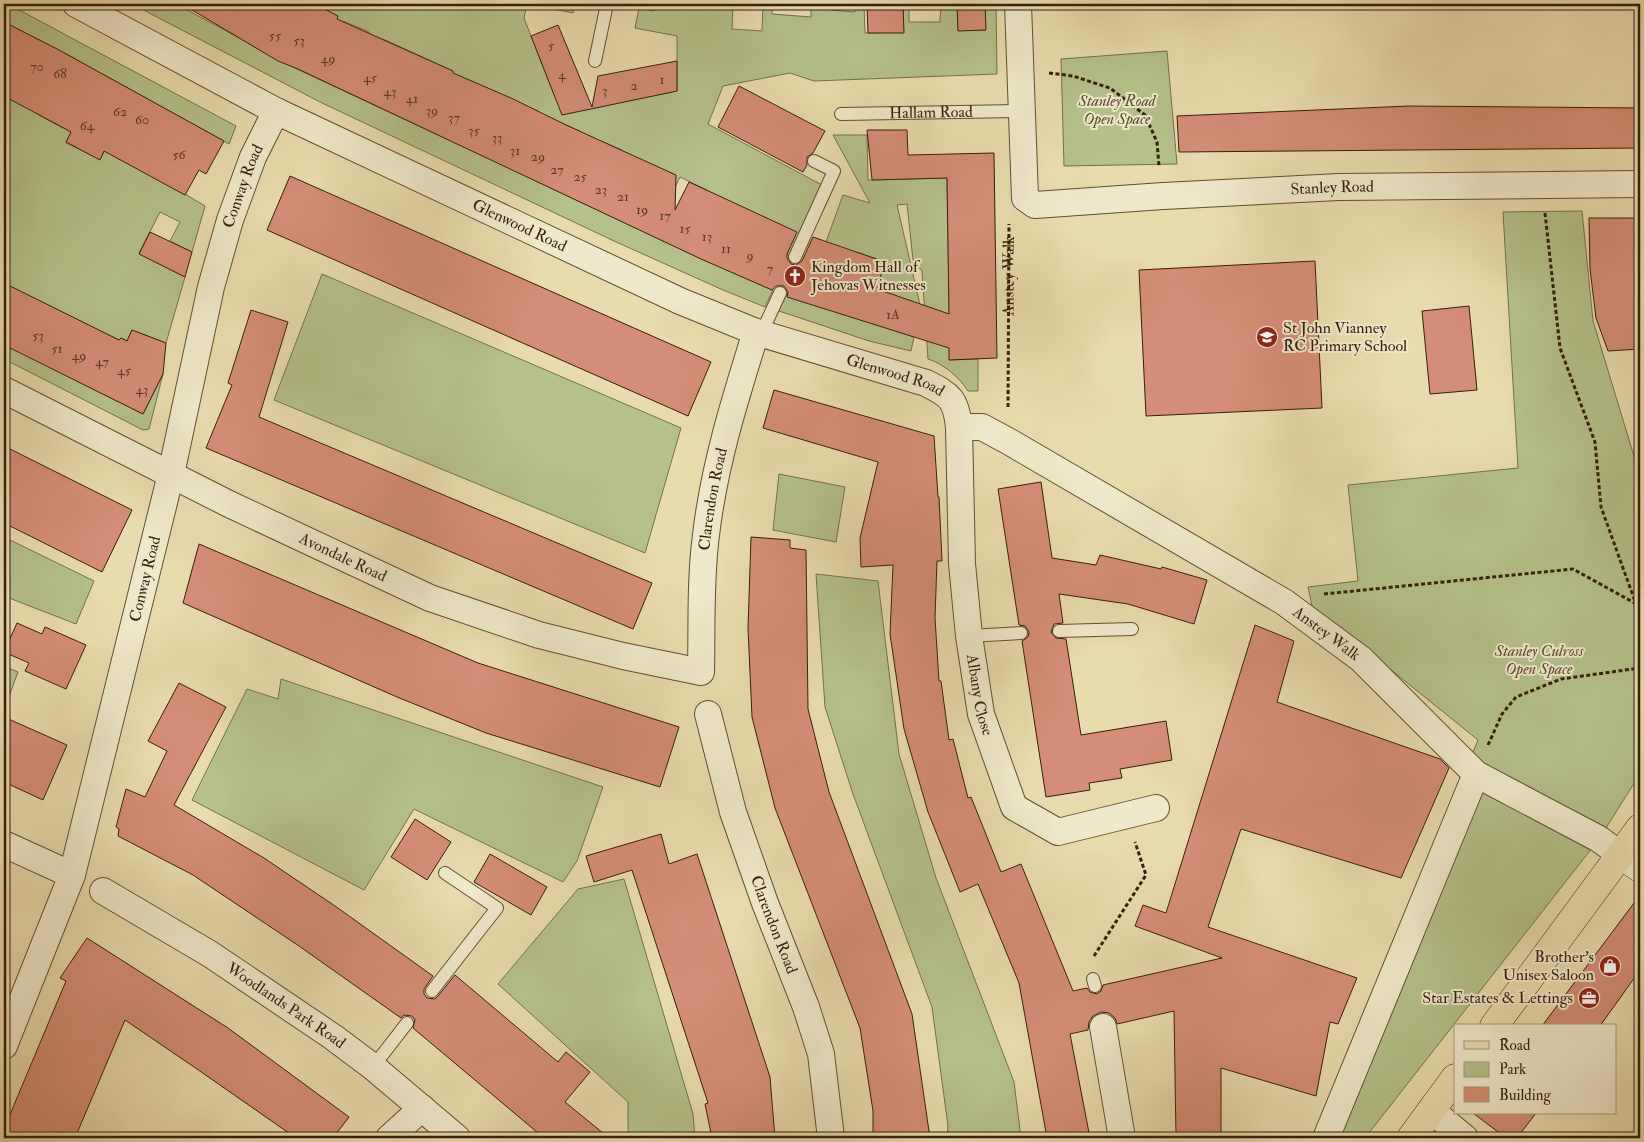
<svg xmlns="http://www.w3.org/2000/svg" width="1644" height="1142" font-family="'IM FELL Double Pica',serif">
	<style>
		.green { fill: #b5c08b; stroke: #75704c }
		.building { fill: #d48d76; stroke: #351f0c }
		.lines { fill: none; stroke-linecap: round; stroke-linejoin: round }
		.lane-casing { stroke: #624e34; stroke-width: 14 }
		.street-casing { stroke: #624e34; stroke-width: 28 }
		.secondary-casing { stroke: #351f0c; stroke-width: 29 }
		.primary-casing { stroke: #351f0c; stroke-width: 29 }
		.path { stroke: #351f0c; stroke-width: 3; stroke-dasharray: 4 2.5; stroke-linecap: butt }
		.lane { stroke: #f0e8ca; stroke-width: 12 }
		.street { stroke: #f0e8ca; stroke-width: 26 }
		.secondary { stroke: #f0e8ca; stroke-width: 28 }
		.primary { stroke: #e8dbad; stroke-width: 28 }
		.labels { text-anchor: middle; dominant-baseline: central; stroke-width: 4; stroke-linejoin: round; paint-order: stroke }
		.number-label { font-size: 14px; fill: #5d3a26 }
		.park-label { font-size: 16px; font-style: italic; fill: #5b4f32; stroke: #f0e8ca }
		.street-label { font-size: 16px; fill: #351f0c; stroke: #f0e8ca }
		.poi-label { font-size: 16px; fill: #351f0c; stroke: #f0e8ca; text-anchor: start }
	</style>
	<rect width="100%" height="100%" fill="#e8dbad"/>
	<filter id="stains"><feTurbulence type="fractalNoise" baseFrequency=".004" numOctaves="4"/><feColorMatrix values="0 0 0 0 .2 0 0 0 0 .09 0 0 0 0 .02 0 0 0 .5 -.17"/></filter>
	<radialGradient id="worn" r=".72"><stop offset=".6" stop-color="#630" stop-opacity="0"/><stop offset="1" stop-color="#630" stop-opacity=".3"/></radialGradient>
	<!-- green -->
	<g class="green">
		<polygon points="4,4 8,4 236,126 229,144 59,50 4,22"/>
		<polygon points="132,4 176,4 297,69 707,261 773,290 765,307 723,290 614,241 320,102"/>
		<polygon points="313,4 527,4 524,18 554,95 583,110 677,91 677,36 635,28 639,8 654,11 656,4 682,4 683,8 714,9 715,4 733,4 732,29 762,31 763,4 772,4 772,14 811,17 811,4 831,4 831,10 855,12 855,4 864,4 865,33 903,32 903,4 909,4 909,22 940,22 941,4 957,4 958,30 985,30 985,4 996,4 997,74 814,81 790,73 723,86 708,124 822,185 789,256 777,250 707,190 680,177 669,200 622,150 596,139 585,161 570,154 580,131 552,119 527,133 538,111 467,79 443,95 453,71 383,39 372,61 358,54 369,32 343,21 332,42 326,39 338,16"/>
		<polygon points="529,4 575,4 573,13"/>
		<polygon points="1167,51 1177,164 1064,166 1061,59"/>
		<polygon points="35,83 37,114 63,128 83,108 66,143 100,159 117,127 185,194 205,206 192,252 170,241 180,222 160,212 139,253 185,277 166,343 132,330 127,341 121,338 119,340 7,285 4,292 4,96 23,106"/>
		<path d="M833 135H867L868 180 947 178 950 360 978 359V391H968C959 377 944 364 928 359L922 271 913 260 907 204 897 205 921 309 883 291 884 288 878 285 885 262 857 252 848 277 826 242 843 195 870 203Z"/>
		<polygon points="1582,211 1593,321 1640,476 1640,774 1599,839 1365,1138 1314,1138 1478,740 1312,606 1308,587 1358,581 1348,485 1518,468 1503,212"/>
		<polygon points="322,274 681,428 645,553 274,400"/>
		<polygon points="785,295 914,337 911,351 869,341 779,311"/>
		<polygon points="4,344 143,414 163,374 149,429 143,430 4,359"/>
		<polygon points="779,474 845,487 836,542 773,530"/>
		<polygon points="4,537 94,581 76,624 4,596"/>
		<polygon points="816,574 878,581 899,754 936,878 1014,1082 1021,1138 947,1138 948,1126 932,1007 853,794 825,707"/>
		<polygon points="4,666 18,672 8,699 4,697"/>
		<polygon points="281,679 603,787 577,861 563,882 414,809 364,890 192,800 247,689 278,699"/>
		<polygon points="624,879 693,1114 695,1138 628,1138 628,1102 498,984 578,889"/>
	</g>
	<!-- building -->
	<g class="building">
		<polygon points="182,4 315,4 338,16 337,19 453,71 453,73 511,98 566,125 676,175 675,210 689,182 797,232 787,254 787,258 791,264 796,265 802,261 813,237 885,262 878,285 884,288 883,291 949,314 947,178 872,180 867,130 907,130 908,155 994,153 997,358 949,360 949,348 787,297 788,292 784,286 776,286 772,290 701,259 298,69 278,61"/>
		<polygon points="867,4 903,4 904,33 868,33"/>
		<polygon points="957,4 985,4 986,30 958,31"/>
		<polygon points="4,22 59,50 224,141 206,174 199,170 185,195 104,151 100,160 66,142 71,132 4,96"/>
		<polygon points="558,25 592,107 598,76 677,61 677,91 562,115 531,36"/>
		<polygon points="739,86 825,131 813,153 807,157 807,165 803,172 718,127"/>
		<polygon points="1409,106 1640,108 1640,148 1179,152 1177,116"/>
		<polygon points="290,176 711,362 688,416 267,230"/>
		<polygon points="1589,218 1640,218 1640,349 1608,351 1596,318 1590,269"/>
		<polygon points="150,232 192,252 185,277 139,254"/>
		<polygon points="1315,261 1322,408 1146,416 1139,270"/>
		<polygon points="4,283 119,340 121,338 127,341 132,330 166,343 163,374 143,414 4,345"/>
		<polygon points="1469,306 1477,390 1430,394 1422,311"/>
		<polygon points="251,310 288,322 259,417 652,583 633,629 206,448 232,385 228,383"/>
		<polygon points="774,390 934,436 938,497 939,497 942,561 937,561 935,618 939,681 941,681 949,740 953,739 968,798 971,797 1001,872 1021,864 1073,991 1087,988 1090,992 1097,994 1101,991 1103,985 1222,958 1135,926 1143,905 1166,913 1255,625 1294,641 1277,702 1440,759 1449,768 1401,878 1241,829 1208,927 1357,978 1338,1024 1330,1022 1316,1096 1221,1068 1221,1138 1176,1138 1174,1011 1117,1024 1115,1018 1109,1013 1101,1012 1093,1016 1089,1022 1088,1030 1070,1034 1090,1138 1047,1138 1019,983 978,884 960,892 928,812 904,729 890,634 893,565 861,567 860,538 878,462 763,428"/>
		<polygon points="4,446 132,510 102,572 4,523"/>
		<polygon points="1041,482 1052,558 1096,565 1100,555 1161,569 1162,567 1207,580 1194,624 1128,604 1059,594 1063,623 1054,624 1051,632 1056,638 1066,639 1081,735 1166,721 1172,760 1120,769 1122,778 1089,783 1090,790 1046,797 1022,641 1028,637 1029,632 1025,626 1019,625 998,489"/>
		<polygon points="751,537 790,540 790,548 806,550 808,709 829,792 912,1014 930,1138 873,1138 873,1111 860,1028 775,808 752,717 748,628"/>
		<polygon points="199,544 478,663 679,727 660,787 486,733 397,697 183,603"/>
		<polygon points="17,623 42,634 45,627 86,645 66,689 25,671 29,663 4,652"/>
		<polygon points="179,683 226,707 174,805 264,858 335,906 433,976 424,989 424,994 427,998 435,999 438,996 455,975 558,1062 566,1052 590,1072 565,1102 609,1138 544,1138 413,1028 415,1020 412,1016 404,1015 401,1018 299,946 193,875 118,836 119,829 116,827 126,789 145,797 167,751 148,741"/>
		<polygon points="4,717 67,745 43,800 4,782"/>
		<polygon points="415,819 451,842 427,880 391,857"/>
		<polygon points="661,834 669,864 697,854 770,1077 775,1138 712,1138 705,1104 708,1103 632,870 594,882 586,856"/>
		<polygon points="490,854 547,887 531,915 474,882"/>
		<polygon points="1640,895 1640,970 1600,1026 1542,1026"/>
		<polygon points="87,938 228,1028 349,1117 333,1138 296,1138 197,1069 125,1020 75,1138 4,1138 4,1129 66,981 60,978"/>
		<polygon points="1473,1113 1536,1113 1517,1138 1506,1138"/>
	</g>
	<g class="lines">
		<!-- lane casing -->
		<g class="lane-casing">
			<g id="lane">
				<polyline points="595,61 607,4"/>
				<path id="s2" d="M841 114 1021 111"/>
				<polyline points="795,257 834,171 814,161"/>
				<polyline points="761,334 780,293"/>
				<polyline points="1059,631 1132,629"/>
				<polyline points="969,636 1021,633"/>
				<polyline points="1093,979 1095,986"/>
				<polyline points="432,991 497,908 445,873"/>
				<polyline points="373,1067 407,1023"/>
			</g>
		</g>
		<!-- street casing -->
		<g class="street-casing">
			<g id="street">
				<path id="s3" d="M76 4 276 111 680 301 756 332 926 383C950 395 956 399 959 427L962 564 969 636 981 714 1014 807 1058 832 1156 808"/>
				<path id="s4" d="M1018 4 1025 198 1035 205 1163 196 1339 187 1640 184"/>
				<path id="s5" d="M4 390 229 504 430 598 539 635 623 656 701 672C702 627 700 580 706 535 714 466 735 399 756 332"/>
				<path id="s6" d="M959 427H982L1008 441 1284 602 1361 659 1476 774 1599 839 1622 856"/>
				<path id="s7" d="M708 714 733 812 765 903 806 1007 821 1054 831 1138"/>
				<polyline points="4,844 72,875"/>
				<path id="s8" d="M103 891 210 954 333 1037 373 1067 457 1138"/>
				<polyline points="1103,1027 1122,1138"/>
				<path id="s9" d="M4 1046 72 875 171 474 211 287 230 220 253 157 276 111"/>
				<polyline points="1431,1110 1465,1138"/>
				<polyline points="389,1138 422,1108"/>
				<polyline points="1326,1138 1476,774"/>
			</g>
		</g>
		<!-- secondary casing -->
		<g class="secondary-casing">
			<polyline id="secondary" points="1622,856 1640,868"/>
		</g>
		<!-- primary casing -->
		<g class="primary-casing">
			<g id="primary">
				<polyline points="1494,1026 1640,828"/>
				<polyline points="1411,1138 1455,1078"/>
			</g>
		</g>
		<!-- path -->
		<g class="path">
			<polyline points="1049,73 1073,76 1110,88 1145,115 1157,142 1159,166"/>
			<polyline points="1545,213 1560,348 1595,442 1601,507 1636,604"/>
			<path id="s1" d="M1008 407 1009 224"/>
			<polyline points="1324,594 1573,569 1640,606"/>
			<polyline points="1488,745 1502,714 1516,697 1561,679 1640,668"/>
			<polyline points="1094,956 1146,875 1135,842"/>
		</g>
		<!-- lane -->
		<use href="#lane" class="lane"/>
		<!-- street -->
		<use href="#street" class="street"/>
		<!-- secondary -->
		<use href="#secondary" class="secondary"/>
		<!-- primary -->
		<use href="#primary" class="primary"/>
	</g>
	<!-- icons -->
	<defs>
		<g id="church-disc" transform="scale(1.125)"><circle r="9.5" fill="#8f2418" stroke="#f0e8ca"/><path d="M-1.2-6h2.4v3.5h3.3v2.4h-3.3V6h-2.4V-.1h-3.3v-2.4h3.3Z" fill="#fff"/></g>
		<g id="school-disc" transform="scale(1.125)"><circle r="9.5" fill="#8f2418" stroke="#f0e8ca"/><path d="M0-5L7-2L0 1L-7-2ZM-4 1L0 2.5L4 1V4Q0 6-4 4Z" fill="#fff"/></g>
		<g id="shop-disc" transform="scale(1.125)"><circle r="9.5" fill="#8f2418" stroke="#f0e8ca"/><path d="M-5-2.5h2.3a2.7 3.5 0 0 1 5.4 0H5L5.5 6h-11ZM-1.5-2.5h3a1.5 2.3 0 0 0-3 0Z" fill="#fff"/></g>
		<g id="office-disc" transform="scale(1.125)"><circle r="9.5" fill="#8f2418" stroke="#f0e8ca"/><path d="M-6-3h4V-5.5h4V-3h4V5H-6ZM-1-4.5V-3h2v-1.5ZM-6 0V1H6V0Z" fill="#fff"/></g>
	</defs>
	<g fill-rule="evenodd">
		<use href="#church-disc" x="795" y="276"/>
		<use href="#school-disc" x="1267" y="337"/>
		<use href="#shop-disc" x="1610" y="966"/>
		<use href="#office-disc" x="1589" y="998"/>
	</g>
	<g class="labels">
		<!-- number labels -->
		<g class="number-label">
			<text x="275" y="35">55</text>
			<text x="299" y="40">53</text>
			<text x="551" y="45">5</text>
			<text x="328" y="58">49</text>
			<text x="37" y="66">70</text>
			<text x="60" y="73">68</text>
			<text x="562" y="74">4</text>
			<text x="370" y="77">45</text>
			<text x="662" y="79">1</text>
			<text x="634" y="85">2</text>
			<text x="605" y="90">3</text>
			<text x="390" y="91">43</text>
			<text x="412" y="98">41</text>
			<text x="432" y="110">39</text>
			<text x="120" y="111">62</text>
			<text x="454" y="117">37</text>
			<text x="142" y="119">60</text>
			<text x="87" y="125">64</text>
			<text x="474" y="130">35</text>
			<text x="497" y="137">33</text>
			<text x="515" y="150">31</text>
			<text x="179" y="154">56</text>
			<text x="538" y="156">29</text>
			<text x="557" y="169">27</text>
			<text x="580" y="176">25</text>
			<text x="601" y="189">23</text>
			<text x="623" y="196">21</text>
			<text x="642" y="209">19</text>
			<text x="665" y="215">17</text>
			<text x="685" y="228">15</text>
			<text x="707" y="236">13</text>
			<text x="726" y="248">11</text>
			<text x="750" y="255">9</text>
			<text x="770" y="268">7</text>
			<text x="893" y="314">1A</text>
			<text x="38" y="335">53</text>
			<text x="57" y="348">51</text>
			<text x="79" y="355">49</text>
			<text x="102" y="361">47</text>
			<text x="124" y="370">45</text>
			<text x="142" y="389">43</text>
		</g>
		<!-- park labels -->
		<g class="park-label">
			<text x="1117" y="101">Stanley Road<tspan x="1117" dy="18">Open Space</tspan></text>
			<text x="1539" y="651">Stanley Culross<tspan x="1539" dy="18">Open Space</tspan></text>
		</g>
		<!-- street labels -->
		<g class="street-label">
			<text stroke="none"><textPath href="#s2" startOffset="90">Hallam Road</textPath></text>
			<text stroke="none"><textPath href="#s9" startOffset="894">Conway Road</textPath></text>
			<text stroke="none"><textPath href="#s4" startOffset="504">Stanley Road</textPath></text>
			<text stroke="none"><textPath href="#s3" startOffset="496">Glenwood Road</textPath></text>
			<text stroke="none"><textPath href="#s1" startOffset="131">Anstey Walk</textPath></text>
			<text stroke="none"><textPath href="#s3" startOffset="901">Glenwood Road</textPath></text>
			<text stroke="none"><textPath href="#s5" startOffset="929">Clarendon Road</textPath></text>
			<text stroke="none"><textPath href="#s5" startOffset="378">Avondale Road</textPath></text>
			<text stroke="none"><textPath href="#s9" startOffset="489">Conway Road</textPath></text>
			<text stroke="none"><textPath href="#s6" startOffset="425">Anstey Walk</textPath></text>
			<text stroke="none"><textPath href="#s3" startOffset="1261">Albany Close</textPath></text>
			<text stroke="none"><textPath href="#s7" startOffset="221">Clarendon Road</textPath></text>
			<text stroke="none"><textPath href="#s8" startOffset="216">Woodlands Park Road</textPath></text>
		</g>
		<!-- poi labels -->
		<g class="poi-label">
			<text x="811" y="267">Kingdom Hall of<tspan x="811" dy="18">Jehovas Witnesses</tspan></text>
			<text x="1283" y="328">St John Vianney<tspan x="1283" dy="18">RC Primary School</tspan></text>
			<text x="1594" y="957" text-anchor="end">Brother's<tspan x="1594" dy="18">Unisex Saloon</tspan></text>
			<text x="1573" y="998" text-anchor="end">Star Estates &amp; Lettings</text>
		</g>
	</g>
	<!-- margin -->
	<rect width="1644" height="1142" fill="none" stroke="#e8dbad" stroke-width="20"/>
	<rect x="5" y="5" width="1634" height="1132" fill="none" stroke="#351f0c" stroke-width="2.5"/>
	<rect x="10" y="10" width="1624" height="1122" fill="none" stroke="#351f0c"/>
	<!-- legend -->
	<rect x="1454" y="1024" width="162" height="90" fill="#f0e8ca" stroke="#a5987e"/>
	<rect x="1464" y="1041" width="25" height="8" fill="#e8dbad" stroke="#a5987e"/>
	<text x="1499" y="1050" font-size="15" fill="#351f0c">Road</text>
	<rect x="1464" y="1062" width="25" height="15" fill="#b5c08b" stroke="#a5987e"/>
	<text x="1499" y="1074" font-size="15" fill="#351f0c">Park</text>
	<rect x="1464" y="1087" width="25" height="15" fill="#d48d76" stroke="#a5987e"/>
	<text x="1499" y="1100" font-size="15" fill="#351f0c">Building</text>
	<rect width="100%" height="100%" filter="url(#stains)"/>
	<rect width="100%" height="100%" fill="url(#worn)"/>
</svg>
